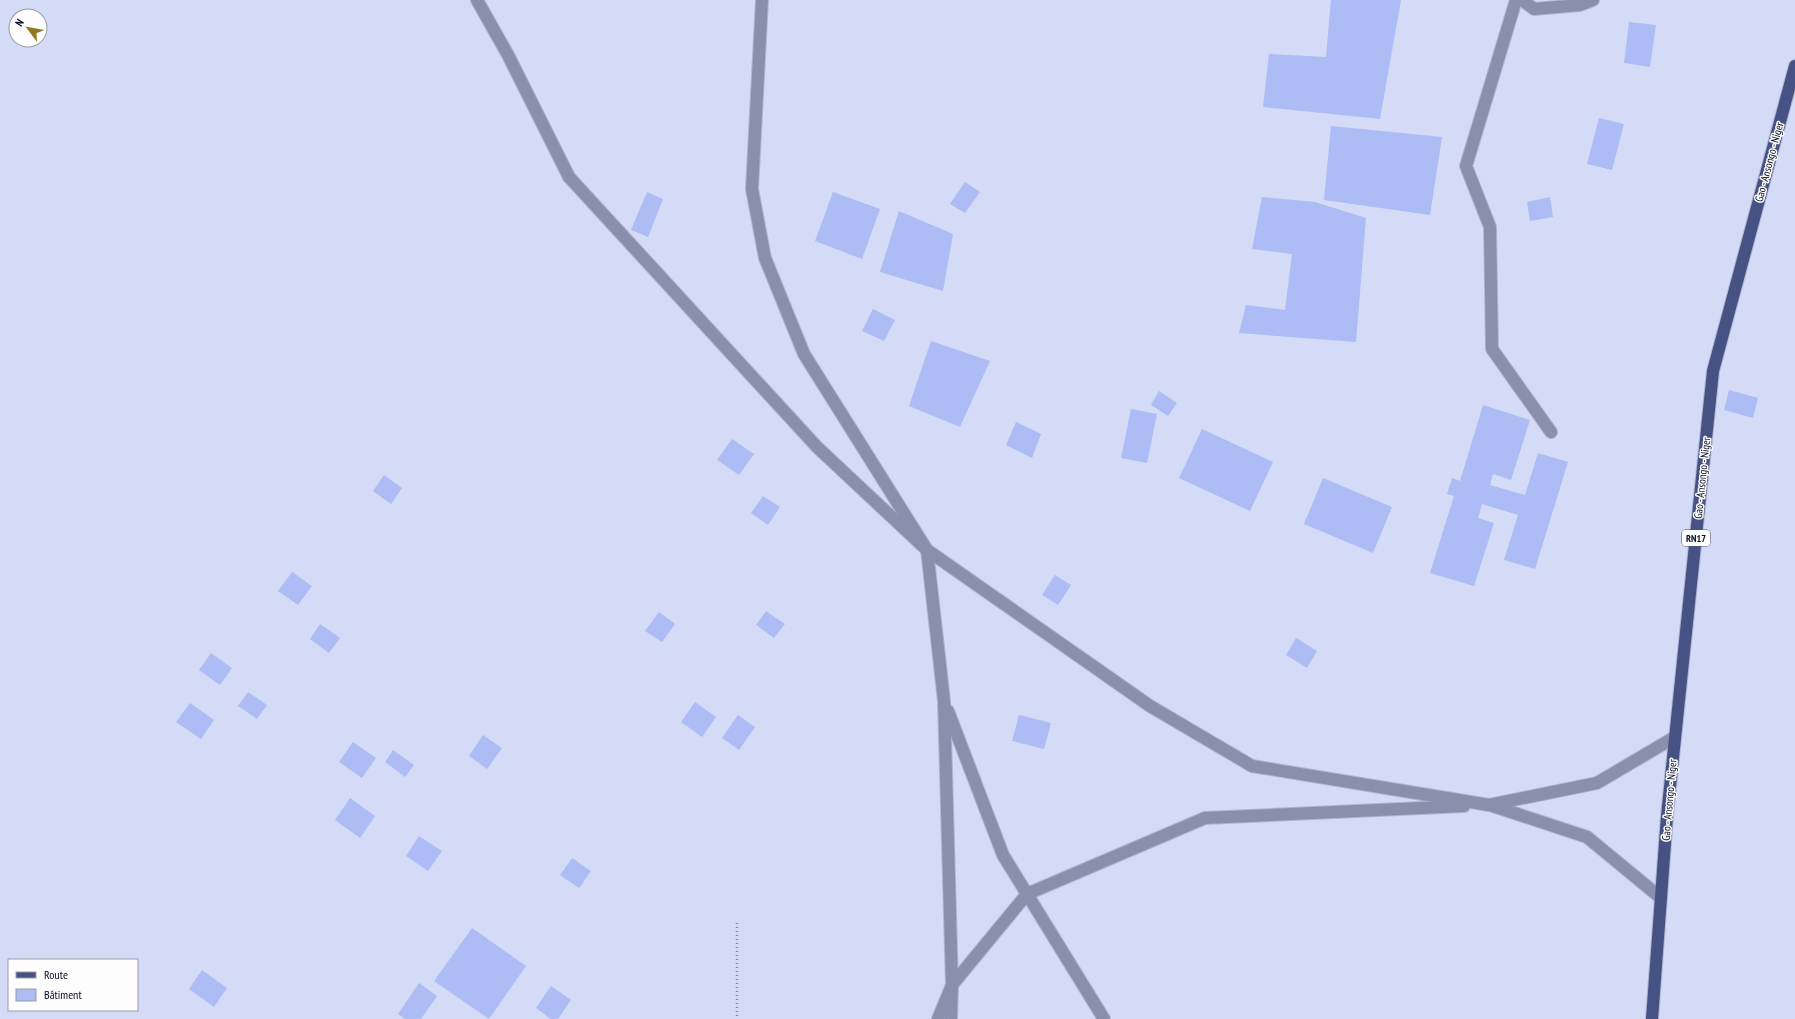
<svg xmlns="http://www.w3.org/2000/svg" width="1795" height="1019" font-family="'PT Sans Narrow',sans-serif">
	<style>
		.building { fill: #adbcf5 }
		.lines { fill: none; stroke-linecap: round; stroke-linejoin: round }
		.lane-casing { stroke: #aeb6d1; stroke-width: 14 }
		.street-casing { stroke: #aeb6d1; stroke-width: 14 }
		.primary-casing { stroke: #aeb6d1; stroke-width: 14 }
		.path { stroke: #848aa4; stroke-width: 2.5; stroke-dasharray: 1 3; stroke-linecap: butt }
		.lane { stroke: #8890ae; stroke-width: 12 }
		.street { stroke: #8890ae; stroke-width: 12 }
		.primary { stroke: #465184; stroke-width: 12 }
		.labels { text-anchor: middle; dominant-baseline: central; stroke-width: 3; stroke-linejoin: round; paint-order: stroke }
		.shield { fill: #fdfdfd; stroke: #525464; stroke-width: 1 }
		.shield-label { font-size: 10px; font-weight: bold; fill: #080b23 }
		.street-label { font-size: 11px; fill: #080b23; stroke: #fdfdfd }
	</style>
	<rect width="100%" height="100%" fill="#d3dbf7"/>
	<!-- building -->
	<g class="building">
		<polygon points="1331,0 1401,0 1380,119 1263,107 1269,54 1326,57"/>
		<polygon points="1629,22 1656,25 1650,67 1624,63"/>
		<polygon points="1599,118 1624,124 1612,170 1587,164"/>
		<polygon points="1331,126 1442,137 1430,215 1324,200"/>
		<polygon points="965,182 980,192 965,213 950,204"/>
		<polygon points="647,192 663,199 648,237 631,230"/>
		<polygon points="833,192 880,209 862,259 815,241"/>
		<polygon points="1262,197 1315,202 1366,218 1356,342 1239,333 1246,305 1285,310 1292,254 1252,249"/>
		<polygon points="1550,197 1553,217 1530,221 1527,202"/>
		<polygon points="899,211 953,234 943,291 880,272"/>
		<polygon points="873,309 895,320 884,341 862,331"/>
		<polygon points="931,341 990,361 960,427 909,406"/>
		<polygon points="1729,390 1758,398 1753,418 1724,410"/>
		<polygon points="1159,391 1177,403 1168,416 1151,405"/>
		<polygon points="1483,405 1530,420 1511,480 1493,474 1490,485 1525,495 1538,453 1568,462 1535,569 1504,560 1518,515 1482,504 1478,518 1494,523 1474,586 1430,573 1454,496 1447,494 1452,478 1460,481"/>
		<polygon points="1131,409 1157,414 1147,463 1121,458"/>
		<polygon points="1016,422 1041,434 1032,458 1006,445"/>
		<polygon points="1202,429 1273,462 1250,511 1179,478"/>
		<polygon points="732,439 754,454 739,475 717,460"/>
		<polygon points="384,475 402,488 391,504 373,491"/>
		<polygon points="1323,478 1392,507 1373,553 1304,524"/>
		<polygon points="763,496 780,507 768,525 751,513"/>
		<polygon points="292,572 312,586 298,605 278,591"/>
		<polygon points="1055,575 1071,585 1058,605 1042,595"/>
		<polygon points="766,611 785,624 774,638 756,625"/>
		<polygon points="659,612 675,624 662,642 645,631"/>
		<polygon points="320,624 340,638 329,653 310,639"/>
		<polygon points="1296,638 1317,651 1307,668 1286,655"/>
		<polygon points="211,653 232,668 220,685 199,670"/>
		<polygon points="248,692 267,705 257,719 238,706"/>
		<polygon points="695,702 716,717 702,737 681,722"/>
		<polygon points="190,703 214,720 201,739 176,722"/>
		<polygon points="738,715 755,727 739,750 722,738"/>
		<polygon points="1019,715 1051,723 1044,749 1012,741"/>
		<polygon points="483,735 502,748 487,769 469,756"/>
		<polygon points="353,742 376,758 362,778 339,762"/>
		<polygon points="393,750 414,765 405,777 385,762"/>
		<polygon points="350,798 375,816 360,838 335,820"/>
		<polygon points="419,836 442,851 428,871 406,856"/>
		<polygon points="572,858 591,871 579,888 560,875"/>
		<polygon points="472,928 526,966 489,1019 434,981"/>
		<polygon points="202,970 227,988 214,1007 189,989"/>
		<polygon points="419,983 437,996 421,1019 405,1019 398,1014"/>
		<polygon points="551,986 571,1000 558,1019 551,1019 536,1008"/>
	</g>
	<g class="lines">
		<!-- lane casing -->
		<g class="lane-casing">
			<g id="lane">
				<polyline points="1516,0 1466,166 1490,227 1492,349 1551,432"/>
				<polyline points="1522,0 1534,9 1580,5 1593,0"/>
			</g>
		</g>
		<!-- street casing -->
		<g class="street-casing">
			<g id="street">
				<polyline points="477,0 508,55 569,177 817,447 927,550 1150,706 1252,766 1489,805 1597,783 1675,737"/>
				<polyline points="762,0 752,189 765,258 804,354 927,550 944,701 952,985 951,1019"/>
				<polyline points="948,711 1003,855 1104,1019"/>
				<polyline points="1490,805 1587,837 1661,898"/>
				<polyline points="938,1019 952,985 1027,894 1205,818 1464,806"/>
			</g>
		</g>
		<!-- primary casing -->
		<g class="primary-casing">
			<polyline id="primary" points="1652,1019 1667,816 1713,371 1795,66"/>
		</g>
		<!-- path -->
		<polyline class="path" points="737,923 737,1019"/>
		<!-- lane -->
		<use href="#lane" class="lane"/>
		<!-- street -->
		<use href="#street" class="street"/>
		<!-- primary -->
		<use href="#primary" class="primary"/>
	</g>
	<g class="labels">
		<!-- shield labels -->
		<rect class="shield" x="1682" y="530" width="28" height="16" rx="3"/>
		<g class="shield-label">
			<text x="1696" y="538">RN17</text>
		</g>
		<!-- street labels -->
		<g class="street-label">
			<text transform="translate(1769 162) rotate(-75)">Gao - Ansongo - Niger</text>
			<text transform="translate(1702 478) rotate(-84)">Gao - Ansongo - Niger</text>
			<text transform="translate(1669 800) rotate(-85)">Gao - Ansongo - Niger</text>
		</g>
	</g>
	<!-- legend -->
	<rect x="8" y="959" width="130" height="52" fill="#fdfdfd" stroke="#9b9ca6"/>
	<rect x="16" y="972" width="20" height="6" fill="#465184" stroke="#9b9ca6"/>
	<text x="44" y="979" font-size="12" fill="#080b23">Route</text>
	<rect x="16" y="989" width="20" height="12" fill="#adbcf5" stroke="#9b9ca6"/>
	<text x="44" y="999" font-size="12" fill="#080b23">Bâtiment</text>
	<!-- north arrow -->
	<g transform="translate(28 28) rotate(302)"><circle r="19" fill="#fdfdfd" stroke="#9b9ca6"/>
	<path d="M0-3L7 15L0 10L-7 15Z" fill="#917920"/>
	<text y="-6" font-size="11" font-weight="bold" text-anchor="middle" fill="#080b23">N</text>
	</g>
</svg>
